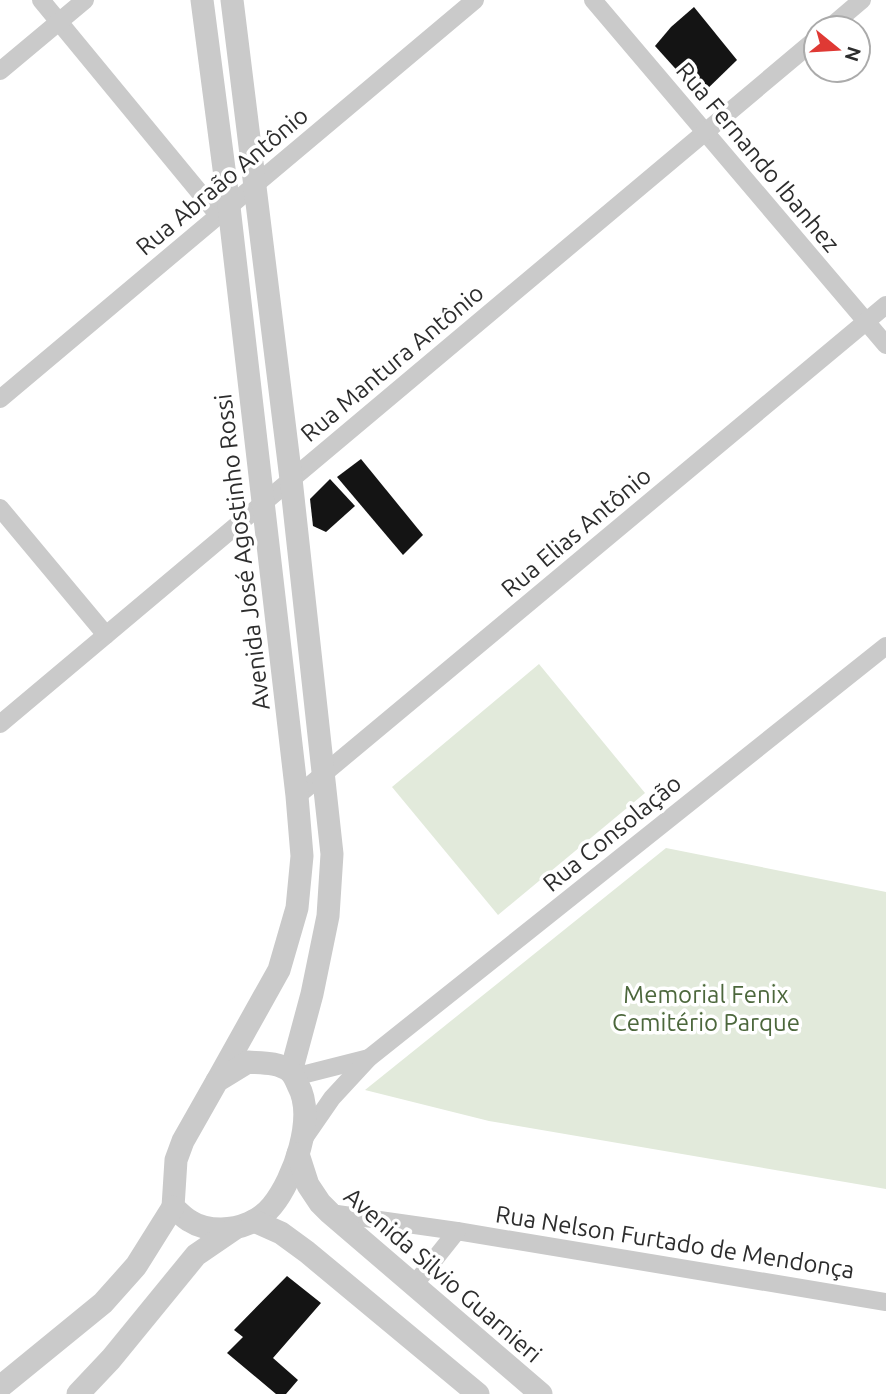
<svg xmlns="http://www.w3.org/2000/svg" width="886" height="1394" font-family="Ubuntu,sans-serif">
	<style>
		.green { fill: #e2eadb }
		.building { fill: #141414 }
		.lines { fill: none; stroke-linecap: round; stroke-linejoin: round }
		.minor { stroke: #cacaca; stroke-width: 18 }
		.tertiary { stroke: #cacaca; stroke-width: 23 }
		.labels { text-anchor: middle; dominant-baseline: central; stroke-width: 7; stroke-linejoin: round; paint-order: stroke }
		.street-label { font-size: 24px; fill: #2d2d2d; stroke: #fff }
		.park-label { font-size: 24px; fill: #4c673c; stroke: #fff }
	</style>
	<rect width="100%" height="100%" fill="#fff"/>
	<!-- green -->
	<g class="green">
		<polygon points="539,664 645,793 498,915 392,787"/>
		<polygon points="666,848 886,892 886,1189 489,1121 365,1090"/>
	</g>
	<!-- building -->
	<g class="building">
		<polygon points="694,7 737,60 700,96 655,46 671,27"/>
		<polygon points="361,459 423,535 403,555 337,477"/>
		<polygon points="330,479 355,506 326,532 313,526 310,499"/>
		<polygon points="287,1276 321,1303 273,1358 298,1380 286,1394 276,1394 227,1353 243,1337 234,1330"/>
	</g>
	<g class="lines">
		<!-- minor -->
		<g class="minor">
			<polyline points="41,0 219,216"/>
			<polyline points="593,0 886,345"/>
			<polyline points="829,28 862,0"/>
			<polyline points="0,71 85,0"/>
			<polyline points="0,399 475,0"/>
			<polyline points="0,508 106,635"/>
			<polyline points="0,724 816,39"/>
			<polyline points="297,796 886,305"/>
			<polyline points="294,1077 369,1058"/>
			<polyline points="303,1140 332,1098 369,1058 886,646"/>
			<polyline points="330,1213 457,1231 886,1302"/>
			<polyline points="414,1285 457,1231"/>
		</g>
		<!-- tertiary -->
		<g class="tertiary">
			<polyline points="202,0 229,207 297,796 302,856 297,908 279,970 217,1081"/>
			<polyline points="232,0 291,479 332,854 328,916 312,994 291,1072"/>
			<path d="M248 1062C262 1063 278 1062 290 1071 293 1074 296 1080 298 1085 316 1117 294 1179 272 1206 260 1221 240 1229 221 1229 210 1229 199 1227 190 1221 184 1218 179 1212 173 1207L176 1160 183 1141 217 1081Z"/>
			<polyline points="298,1154 308,1185 320,1203 330,1213 541,1394"/>
			<polyline points="254,1221 281,1233 307,1252 478,1394"/>
			<polyline points="0,1387 103,1303 136,1266 173,1207"/>
			<polyline points="78,1394 111,1359 196,1255 234,1229"/>
		</g>
	</g>
	<g class="labels">
		<!-- street labels -->
		<g class="street-label">
			<text transform="translate(758 157) rotate(50)">Rua Fernando Ibanhez</text>
			<text transform="translate(222 181) rotate(-40)">Rua Abraão Antônio</text>
			<text transform="translate(392 363) rotate(-40)">Rua Mantura Antônio</text>
			<text transform="translate(576 532) rotate(-40)">Rua Elias Antônio</text>
			<text transform="translate(242 552) rotate(-97)">Avenida José Agostinho Rossi</text>
			<text transform="translate(612 833) rotate(-39)">Rua Consolação</text>
			<text transform="translate(675 1242) rotate(9)">Rua Nelson Furtado de Mendonça</text>
			<text transform="translate(443 1275) rotate(41)">Avenida Silvio Guarnieri</text>
		</g>
		<!-- park labels -->
		<g class="park-label">
			<text x="706" y="994">Memorial Fenix<tspan x="706" dy="28">Cemitério Parque</tspan></text>
		</g>
	</g>
	<!-- north arrow -->
	<g transform="translate(837 49) rotate(108)"><circle r="33" fill="#ffffff" stroke="#ababab" stroke-width="2"/>
	<path d="M0-5L12 26L0 18L-12 26Z" fill="#df3934"/>
	<text y="-10" font-size="19" font-weight="bold" text-anchor="middle" fill="#2d2d2d">N</text>
	</g>
</svg>
